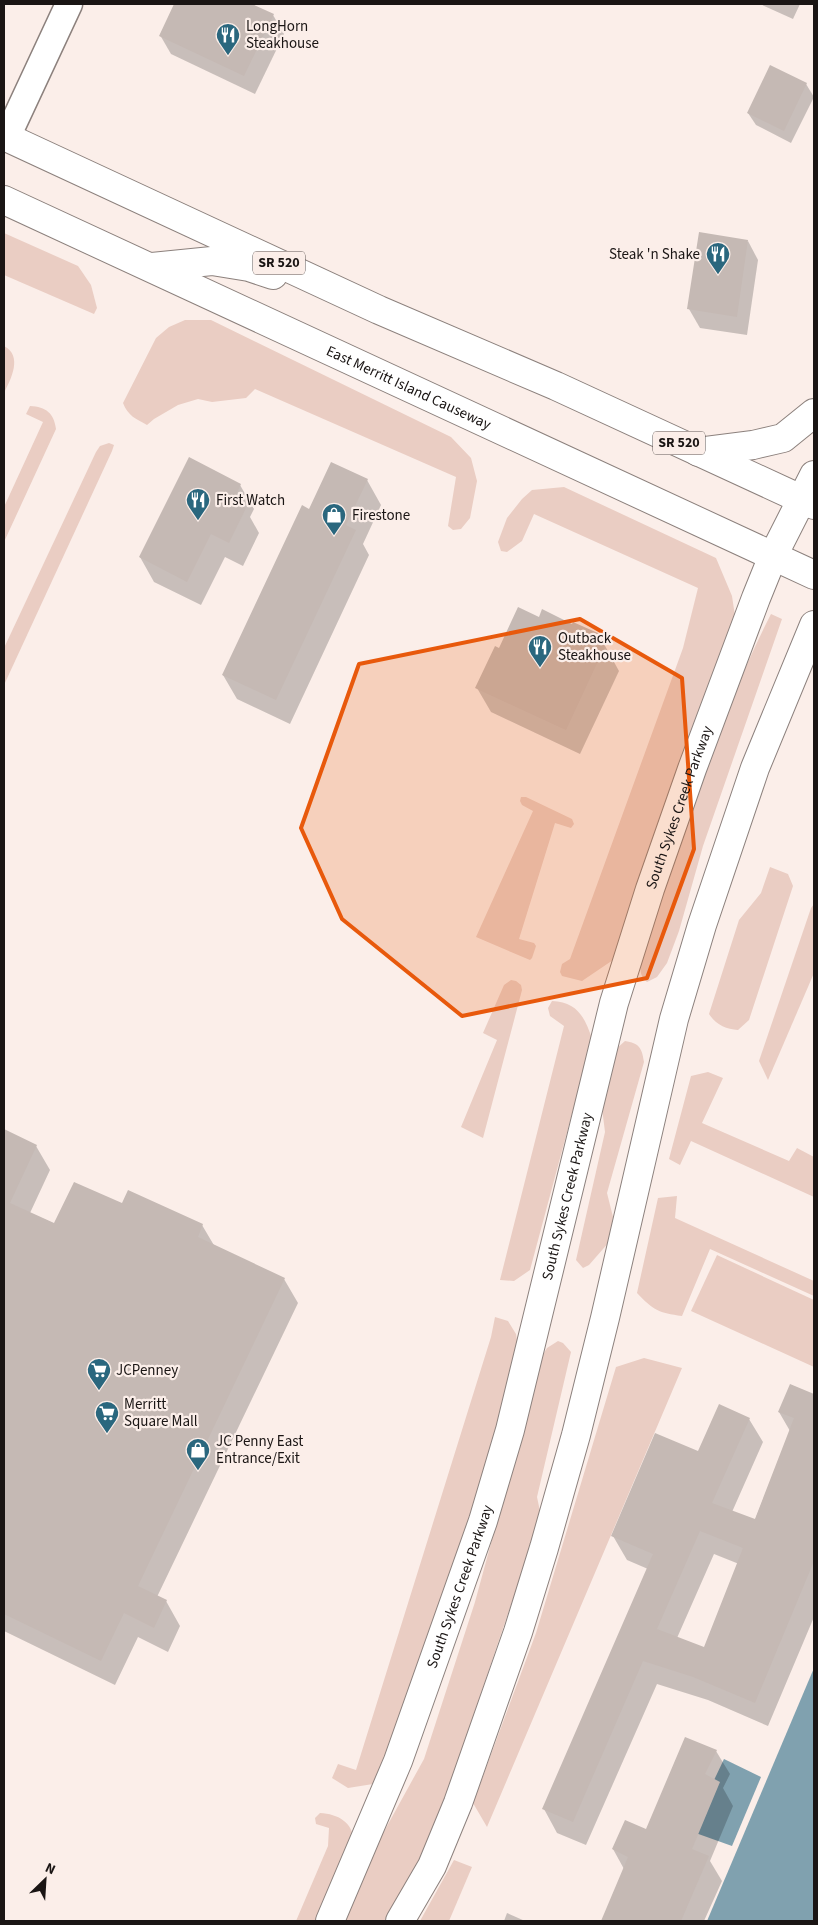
<svg xmlns="http://www.w3.org/2000/svg" width="818" height="1925" font-family="'Source Sans 3',sans-serif">
	<style>
		.green { fill: #eacdc3 }
		.water { fill: #80a1af }
		.shadow { fill: #0003; fill-rule: evenodd }
		.building { fill: #c5b9b4; fill-rule: evenodd }
		.lines { fill: none; stroke-linecap: round; stroke-linejoin: round }
		.street-casing { stroke: #8c817d; stroke-width: 29 }
		.secondary-casing { stroke: #8c817d; stroke-width: 30 }
		.primary-casing { stroke: #8c817d; stroke-width: 30 }
		.street { stroke: #fff; stroke-width: 26 }
		.secondary { stroke: #fff; stroke-width: 28 }
		.primary { stroke: #fff; stroke-width: 28 }
		.marked { fill: #e8590c; fill-opacity: 0.2; stroke: #e8590c; stroke-width: 4; stroke-linejoin: round }
		.labels { text-anchor: middle; dominant-baseline: central; stroke-width: 4.5; stroke-linejoin: round; paint-order: stroke }
		.shield { fill: #fbeee9; stroke: #5e5654; stroke-width: 1 }
		.shield-label { font-size: 14px; font-weight: bold; fill: #1a1514 }
		.poi-label { font-size: 15px; fill: #1a1514; stroke: #fbeee9; text-anchor: start }
		.street-label { font-size: 15px; fill: #1a1514; stroke: #fbeee9 }
	</style>
	<rect width="100%" height="100%" fill="#fbeee9"/>
	<!-- green -->
	<g class="green">
		<polygon points="4,233 78,266 91,285 97,308 94,314 4,275"/>
		<path d="M185 320H211L451 437 471 458 477 481 470 518 461 529 453 530 448 526 456 477 255 389 246 398 212 402 198 399 178 405 154 419 147 425C136 419 128 416 123 403L156 338 169 327Z"/>
		<path d="M4 346C23 356 11 379 4 393Z"/>
		<path d="M30 406C46 407 54 413 56 429L4 542V507L43 422 26 414Z"/>
		<polygon points="109,443 114,445 112,451 4,685 4,648 96,452 100,446"/>
		<polygon points="564,487 716,558 732,596 735,616 616,952 613,960 582,981 562,976 560,972 562,964 570,959 683,648 698,588 534,514 522,541 507,552 501,551 498,542 507,518 522,499 532,490"/>
		<path d="M771 614 782 619 703 846 679 931 667 963 657 977 647 982C637 974 641 964 642 952 681 838 716 722 771 614Z"/>
		<polygon points="521,797 526,797 572,819 574,824 571,828 555,823 519,939 534,943 536,946 532,958 530,960 476,937 533,811 522,805 520,801"/>
		<path d="M770 867 788 874 793 886 749 1020 738 1030C726 1029 716 1025 709 1014L739 920 761 893Z"/>
		<polygon points="814,904 814,973 768,1080 759,1061 811,908"/>
		<polygon points="511,980 516,981 521,985 522,990 483,1138 461,1127 497,1040 483,1033 504,985"/>
		<path d="M552 1001C577 1002 585 1017 592 1039L530 1270 514 1281 500 1280 564 1026 550 1016 548 1008Z"/>
		<path d="M625 1041C639 1043 642 1048 644 1062L607 1193 613 1217 610 1241 589 1265 583 1268 576 1260 605 1132 601 1100 616 1049Z"/>
		<polygon points="708,1072 723,1078 702,1123 789,1161 797,1148 814,1157 814,1197 691,1141 680,1165 669,1159 691,1076"/>
		<path d="M677 1196 675 1218 814 1281V1296L710 1249 682 1316C659 1313 653 1310 637 1293L658 1198Z"/>
		<polygon points="717,1255 814,1300 814,1367 691,1311"/>
		<polygon points="495,1317 508,1321 516,1334 518,1346 476,1508 379,1775 373,1784 348,1788 332,1778 338,1764 356,1770 491,1337"/>
		<polygon points="558,1341 563,1343 571,1352 537,1497 541,1516 451,1782 410,1883 384,1921 342,1921 365,1866 424,1759 475,1602 542,1356 547,1348"/>
		<polygon points="644,1358 682,1368 487,1827 473,1803 536,1633 616,1367"/>
		<path d="M320 1813C338 1814 353 1822 354 1842 355 1851 329 1908 324 1921H296L328 1846 329 1828 316 1824 315 1818Z"/>
		<polygon points="454,1860 472,1867 449,1921 420,1921"/>
	</g>
	<!-- water -->
	<g class="water">
		<polygon points="814,1668 814,1921 707,1921"/>
		<polygon points="724,1759 761,1777 732,1846 690,1831"/>
	</g>
	<!-- shadow -->
	<g class="shadow">
		<polygon points="175,4 249,4 273,15 284,34 255,94 171,54 160,35"/>
		<polygon points="760,4 800,4 793,19"/>
		<polygon points="771,67 806,84 814,97 791,143 756,125 748,113"/>
		<polygon points="748,241 758,260 747,335 700,328 689,309"/>
		<polygon points="367,480 381,505 363,544 369,555 290,724 237,699 223,675 310,510"/>
		<polygon points="240,485 254,509 250,517 259,533 243,566 225,557 201,605 154,582 140,557"/>
		<polygon points="539,618 573,625 599,635 619,671 580,754 491,712 477,688 500,650"/>
		<polygon points="4,1130 36,1146 50,1170 30,1213 55,1224 122,1205 202,1225 215,1247 284,1279 298,1303 157,1597 166,1601 180,1626 168,1652 138,1637 115,1685 4,1631"/>
		<path d="M791 1385 814 1395V1617L768 1726 708 1700 657 1684 586 1845 557 1833 544 1809 648 1569 627 1560 613 1536 699 1452 749 1419 763 1442 732 1512 755 1520 790 1431 779 1412ZM714 1554 739 1564 705 1649 677 1638Z"/>
		<polygon points="716,1751 730,1774 723,1788 733,1806 710,1861 722,1881 704,1921 603,1921 624,1869 613,1849 647,1831"/>
		<polygon points="507,1913 525,1921 504,1921"/>
	</g>
	<!-- building -->
	<g class="building">
		<polygon points="174,4 252,4 274,14 244,76 159,36"/>
		<polygon points="770,65 807,83 784,131 747,113"/>
		<polygon points="699,232 748,240 737,317 687,309"/>
		<polygon points="189,457 241,484 233,501 246,508 229,543 211,534 187,582 139,557"/>
		<polygon points="331,462 368,479 346,525 356,530 276,700 222,675 302,505 309,509"/>
		<polygon points="518,607 539,617 542,609 572,624 573,622 600,634 596,642 605,646 566,730 475,688 495,646 499,648"/>
		<polygon points="4,1129 37,1145 10,1203 54,1223 74,1182 122,1203 128,1190 203,1224 198,1237 285,1278 138,1586 167,1600 154,1628 124,1613 101,1661 4,1614"/>
		<path d="M790 1384 814 1394V1561L755 1703 693 1677 643 1661 573 1822 542 1809 653 1554 611 1536 655 1433 698 1451 719 1404 750 1418 712 1503 755 1519 794 1418 778 1412ZM700 1531 743 1548 704 1647 657 1629Z"/>
		<polygon points="685,1737 717,1750 705,1774 720,1782 692,1849 709,1856 681,1921 601,1921 628,1857 612,1849 625,1820 646,1829"/>
	</g>
	<g class="lines">
		<!-- street casing -->
		<g class="street-casing">
			<polyline id="street" points="7,137 69,4"/>
		</g>
		<!-- secondary casing -->
		<g class="secondary-casing">
			<g id="secondary">
				<polyline points="698,452 753,445 783,438 814,413"/>
				<path id="s1" d="M330 1921 398 1761 483 1521 510 1430 614 1003 650 889 692 769 756 598 773 556 814 475"/>
				<polyline points="400,1921 432,1866 458,1803 518,1632 544,1548 576,1435 605,1318 674,1019 702,925 755,768 814,625"/>
			</g>
		</g>
		<!-- primary casing -->
		<g class="primary-casing">
			<g id="primary">
				<polyline points="4,136 379,310 556,386 814,505"/>
				<path id="s2" d="M4 200 814 575"/>
				<polyline points="152,267 212,261 249,267 273,275"/>
			</g>
		</g>
		<!-- street -->
		<use href="#street" class="street"/>
		<!-- secondary -->
		<use href="#secondary" class="secondary"/>
		<!-- primary -->
		<use href="#primary" class="primary"/>
	</g>
	<!-- marked area -->
	<path class="marked" d="M580 619 682 678 694 849 647 978 462 1016 342 919 301 828 359 664Z"/>
	<!-- icons -->
	<defs>
		<g id="restaurant-pin" transform="scale(1.25)"><path d="M0 17L-7.5 6A9.5 9.5 0 1 1 7.5 6Z" fill="#2a677e" stroke="#fbeee9"/><path d="M-5-6h1v4h1v-4h1v4h1v-4h1v5L-1.5 .5V6h-2V.5L-5-1ZM5-6V6H3V1.5H1.5Q1.5-4 5-6Z" fill="#fff"/></g>
		<g id="shop-pin" transform="scale(1.25)"><path d="M0 17L-7.5 6A9.5 9.5 0 1 1 7.5 6Z" fill="#2a677e" stroke="#fbeee9"/><path d="M-5-2.5h2.3a2.7 3.5 0 0 1 5.4 0H5L5.5 6h-11ZM-1.5-2.5h3a1.5 2.3 0 0 0-3 0Z" fill="#fff"/></g>
		<g id="supermarket-pin" transform="scale(1.25)"><path d="M0 17L-7.5 6A9.5 9.5 0 1 1 7.5 6Z" fill="#2a677e" stroke="#fbeee9"/><path d="M-6-5.5h2.5l.6 2H6L4.5 2H-2.5L-4.4-4H-6ZM-1.5 3.2a1.3 1.3 0 1 0 .1 0ZM3 3.2a1.3 1.3 0 1 0 .1 0Z" fill="#fff"/></g>
	</defs>
	<g fill-rule="evenodd">
		<use href="#restaurant-pin" x="228" y="35"/>
		<use href="#restaurant-pin" x="718" y="254"/>
		<use href="#restaurant-pin" x="198" y="500"/>
		<use href="#shop-pin" x="334" y="515"/>
		<use href="#restaurant-pin" x="540" y="647"/>
		<use href="#supermarket-pin" x="99" y="1370"/>
		<use href="#supermarket-pin" x="107" y="1413"/>
		<use href="#shop-pin" x="198" y="1450"/>
	</g>
	<g class="labels">
		<!-- shield labels -->
		<g class="shield">
			<rect x="253" y="251.5" width="52" height="23" rx="4"/>
			<rect x="653" y="431.5" width="52" height="23" rx="4"/>
		</g>
		<g class="shield-label">
			<text x="279" y="263">SR 520</text>
			<text x="679" y="443">SR 520</text>
		</g>
		<!-- poi labels -->
		<g class="poi-label">
			<text x="246" y="26">LongHorn<tspan x="246" dy="17">Steakhouse</tspan></text>
			<text x="700" y="254" text-anchor="end">Steak 'n Shake</text>
			<text x="216" y="500">First Watch</text>
			<text x="352" y="515">Firestone</text>
			<text x="558" y="638">Outback<tspan x="558" dy="17">Steakhouse</tspan></text>
			<text x="116" y="1370">JCPenney</text>
			<text x="124" y="1404">Merritt<tspan x="124" dy="17">Square Mall</tspan></text>
			<text x="216" y="1441">JC Penny East<tspan x="216" dy="17">Entrance/Exit</tspan></text>
		</g>
		<!-- street labels -->
		<g class="street-label">
			<text stroke="none"><textPath href="#s2" startOffset="446">East Merritt Island Causeway</textPath></text>
			<text stroke="none"><textPath href="#s1" startOffset="1169">South Sykes Creek Parkway</textPath></text>
			<text stroke="none"><textPath href="#s1" startOffset="764">South Sykes Creek Parkway</textPath></text>
			<text stroke="none"><textPath href="#s1" startOffset="359">South Sykes Creek Parkway</textPath></text>
		</g>
	</g>
	<!-- border -->
	<rect width="818" height="1925" fill="none" stroke="#1a1514" stroke-width="10"/>
	<!-- north arrow -->
	<g transform="translate(45 1880) rotate(25)" stroke="#fbeee9" stroke-width="4" paint-order="stroke">
	<path d="M0-4L9 19L0 12L-9 19Z" fill="#1a1514"/>
	<text y="-8" font-size="14" font-weight="bold" text-anchor="middle" fill="#1a1514">N</text>
	</g>
</svg>
